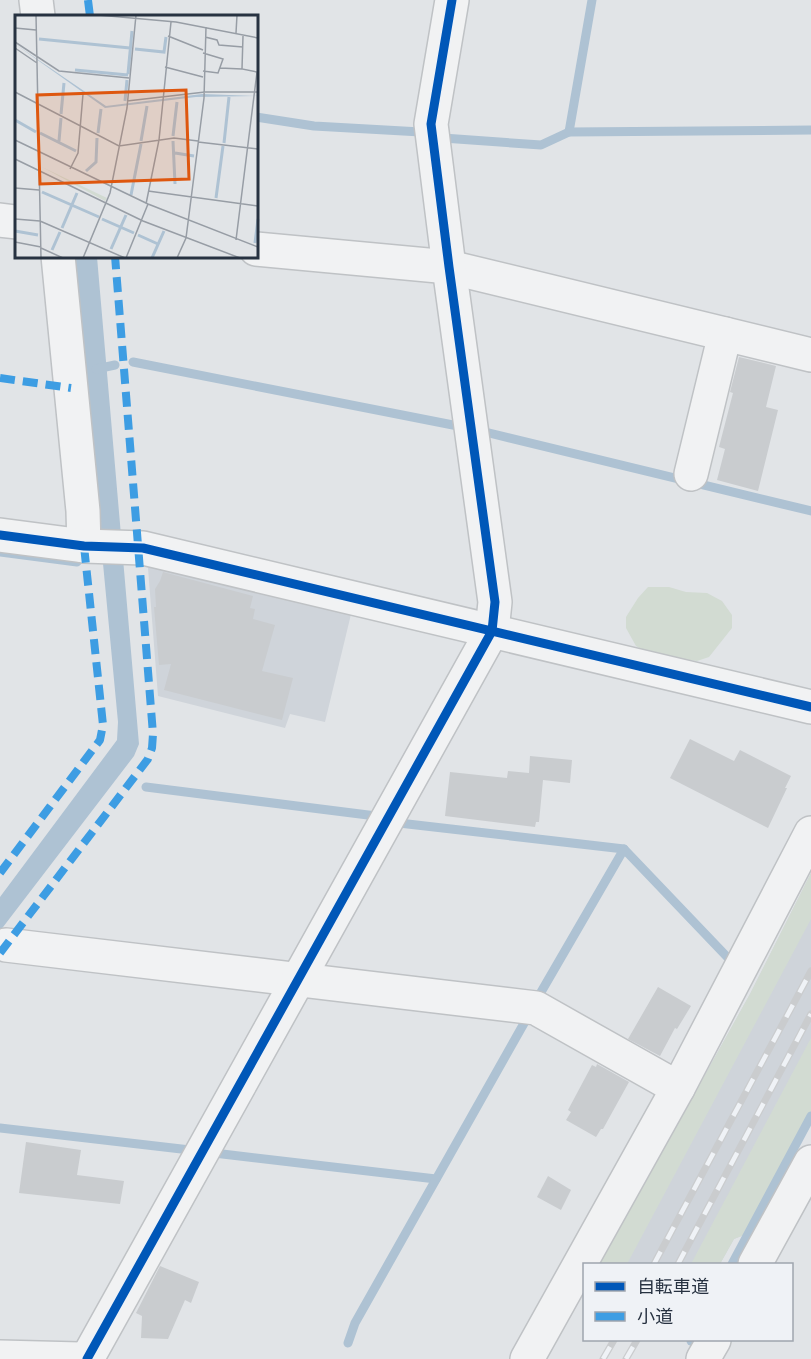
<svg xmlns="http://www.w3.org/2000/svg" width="811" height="1359" font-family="'PT Sans Narrow','Noto Sans JP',sans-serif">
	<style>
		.built { fill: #cfd4da }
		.green { fill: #d2dbd2 }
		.water { fill: #aec2d3 }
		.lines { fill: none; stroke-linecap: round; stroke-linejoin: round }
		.stream { stroke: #aec2d3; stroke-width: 9 }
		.building { fill: #c9cccf }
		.minor-casing { stroke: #bfc2c5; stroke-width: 36 }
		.minor { stroke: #f1f2f3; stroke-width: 33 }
		.rail-casing { stroke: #caccce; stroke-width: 7 }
		.rail { stroke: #eff2f6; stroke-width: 4.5; stroke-dasharray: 14; stroke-linecap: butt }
		.quiet { stroke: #3d9de3; stroke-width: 8; stroke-dasharray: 15 8; stroke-linecap: butt }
		.cycleway-casing { stroke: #eff2f6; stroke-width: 13 }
		.cycleway { stroke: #0057b8; stroke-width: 9 }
		.inset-river { fill: none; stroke: #aec2d3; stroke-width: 3 }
		.inset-road { fill: none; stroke: #979da5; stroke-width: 1.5 }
		.view { fill: #de570f; fill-opacity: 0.15; stroke: #de570f; stroke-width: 3 }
		.inset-edge { fill: none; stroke: #273241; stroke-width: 3 }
	</style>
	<rect width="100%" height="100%" fill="#e1e4e7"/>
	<!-- built -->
	<g class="built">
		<polygon points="159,558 353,606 325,722 290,714 285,728 158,696 148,568"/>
		<polygon points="811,873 811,1111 744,1235 734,1239 720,1264 600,1264 750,994"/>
	</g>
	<!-- green -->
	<g class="green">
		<polygon points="648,587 669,587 686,592 707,593 722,601 732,615 732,628 709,657 697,661 652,655 636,646 626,628 626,617 638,598"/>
		<polygon points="811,873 811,919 627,1264 600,1264 750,994"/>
		<polygon points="811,1038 811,1111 744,1235 734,1239 720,1264 691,1264"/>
	</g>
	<!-- water -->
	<polygon class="water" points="74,257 97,257 139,744 134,756 0,931 0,897 117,740 118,722"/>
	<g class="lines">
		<!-- stream -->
		<g class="stream">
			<polyline points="256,117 314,126 421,132"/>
			<polyline points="569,132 592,0"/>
			<polyline points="443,138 541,145 569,132 811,130"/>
			<polyline points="133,362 458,426"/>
			<polyline points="96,369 115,365"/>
			<polyline points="481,431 811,511"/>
			<polyline points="0,552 77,562"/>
			<polyline points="146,787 376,816"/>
			<polyline points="399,823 624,849 731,961"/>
			<polyline points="537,999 624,849"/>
			<polyline points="0,1128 190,1150"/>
			<polyline points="214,1153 436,1179"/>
			<polyline points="732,1264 811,1116"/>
			<polyline points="691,1341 692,1340"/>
			<polyline points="348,1343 355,1323 527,1018"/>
		</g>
	</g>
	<!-- building -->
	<g class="building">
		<polygon points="739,357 776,366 766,407 778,410 758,491 717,480 725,449 719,447 733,393 730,392"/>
		<polygon points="163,572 253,596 250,608 255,609 253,619 275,625 262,671 293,678 282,720 164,690 171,664 159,665 154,607 156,607 155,589 160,581"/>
		<polygon points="690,739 734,761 740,750 791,776 785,788 787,788 768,828 670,778"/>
		<polygon points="530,756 572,760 570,783 543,780 539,822 536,822 535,827 445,816 450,772 507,778 508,771 529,773"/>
		<polygon points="658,987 691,1006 677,1029 675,1028 660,1056 628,1039"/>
		<polygon points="597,1064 629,1082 603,1129 601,1129 596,1137 566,1120 571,1112 568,1110 592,1065 596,1067"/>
		<polygon points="26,1142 81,1150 77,1175 124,1181 120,1204 19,1193"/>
		<polygon points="548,1176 571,1190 561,1210 537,1197"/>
		<polygon points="160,1266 199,1282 191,1303 185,1300 168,1339 141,1338 142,1316 136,1313"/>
	</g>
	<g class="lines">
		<!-- minor casing -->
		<g class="minor-casing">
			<g id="minor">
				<polyline points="36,0 38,16"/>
				<polyline points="0,220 16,222"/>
				<polyline points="256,249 449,267 811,355"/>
				<polyline points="58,256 83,511 84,546"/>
				<polyline points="691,474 725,334"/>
				<polyline points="0,535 84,546 143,548 811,707"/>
				<polyline points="6,945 536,1008 678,1088"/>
				<polyline points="755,1264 811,1162"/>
				<polyline points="0,1357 80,1359"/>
				<polyline points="87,1359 492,631 495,602 449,267 431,124 452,0"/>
				<polyline points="527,1359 678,1088 811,833"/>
				<polyline points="703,1359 714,1340"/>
			</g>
		</g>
		<!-- minor -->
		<use href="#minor" class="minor"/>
		<!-- rail casing -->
		<g class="rail-casing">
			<g id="rail">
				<polyline points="654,1264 811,971"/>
				<polyline points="678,1264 811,1014"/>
				<polyline points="603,1359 614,1340"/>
				<polyline points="626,1359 637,1340"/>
			</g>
		</g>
		<!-- rail -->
		<use href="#rail" class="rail"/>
		<!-- quiet -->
		<g class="quiet">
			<polyline points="88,0 90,16"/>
			<polyline points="0,378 71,388"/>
			<polyline points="0,873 100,740 103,725 84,546"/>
			<polyline points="0,953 148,759 152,748 153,734 115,256"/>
		</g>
		<!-- cycleway casing -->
		<g class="cycleway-casing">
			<g id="cycleway">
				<polyline points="0,535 84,546 143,548 811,707"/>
				<polyline points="87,1359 492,631 495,602 449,267 431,124 452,0"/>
			</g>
		</g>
		<!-- cycleway -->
		<use href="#cycleway" class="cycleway"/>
	</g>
	<!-- overview -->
	<g transform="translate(15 15)">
		<rect width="243" height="243" fill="#e1e4e7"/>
		<path d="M27 152 92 183 90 186Z" fill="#d2dbd2"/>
		<path d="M0 29 91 91 187 79 243 81 181 82 90 93Z" fill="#aec2d3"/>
		<path class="inset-river" d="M24 24 115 33M120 34 149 37 151 22M60 55 113 60M113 59 117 16M110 86 112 65M46 99 49 68M0 105 21 117M25 118 61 136M83 118 86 94M158 121 162 87M44 126 46 103M126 126 132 91M158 126 160 169M209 128 214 82M160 138 179 141M71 156 81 147 82 123M27 177 84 202M116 180 126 129M201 183 208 131M87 204 119 218M47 213 62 178M0 216 23 220M123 220 143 229M240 228 243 204M96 234 111 200M37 235 45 217M137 243 149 216"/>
		<path class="inset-road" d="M21 0 26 243M83 0 161 7 243 23M0 13 21 15M221 18 222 0M153 21 188 35M190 22 202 25 204 30 228 32M0 27 44 56 114 63M0 33 22 48M150 52 188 62M205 53 227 54M188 56 203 58 208 44 188 38M0 77 104 131 159 123 183 126M112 86 190 77H243M0 125 133 189 243 232M183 127 243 134M0 144 128 206 225 243M55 154 63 138 68 79M0 173 24 175M133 176 243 191M131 189 144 125 156 7M0 204 25 206M25 206 110 243M221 225 242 57 227 54 228 21M0 227 26 232M26 233 48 243M68 243 95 178 112 93 121 0M111 243 133 189M162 243 171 223 189 83 191 12"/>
		<path class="view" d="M171 75 174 164 25 169 22 80Z"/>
		<rect width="243" height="243" class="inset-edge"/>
	</g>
	<!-- legend -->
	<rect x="583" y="1263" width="210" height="78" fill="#eff2f6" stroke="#9fa5ae" stroke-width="1.5"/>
	<rect x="595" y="1282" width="30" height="9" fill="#0057b8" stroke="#9fa5ae" stroke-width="1.5"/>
	<text x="637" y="1293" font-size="18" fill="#273241">自転車道</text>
	<rect x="595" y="1312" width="30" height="9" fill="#3d9de3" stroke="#9fa5ae" stroke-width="1.5"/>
	<text x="637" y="1323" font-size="18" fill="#273241">小道</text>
</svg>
